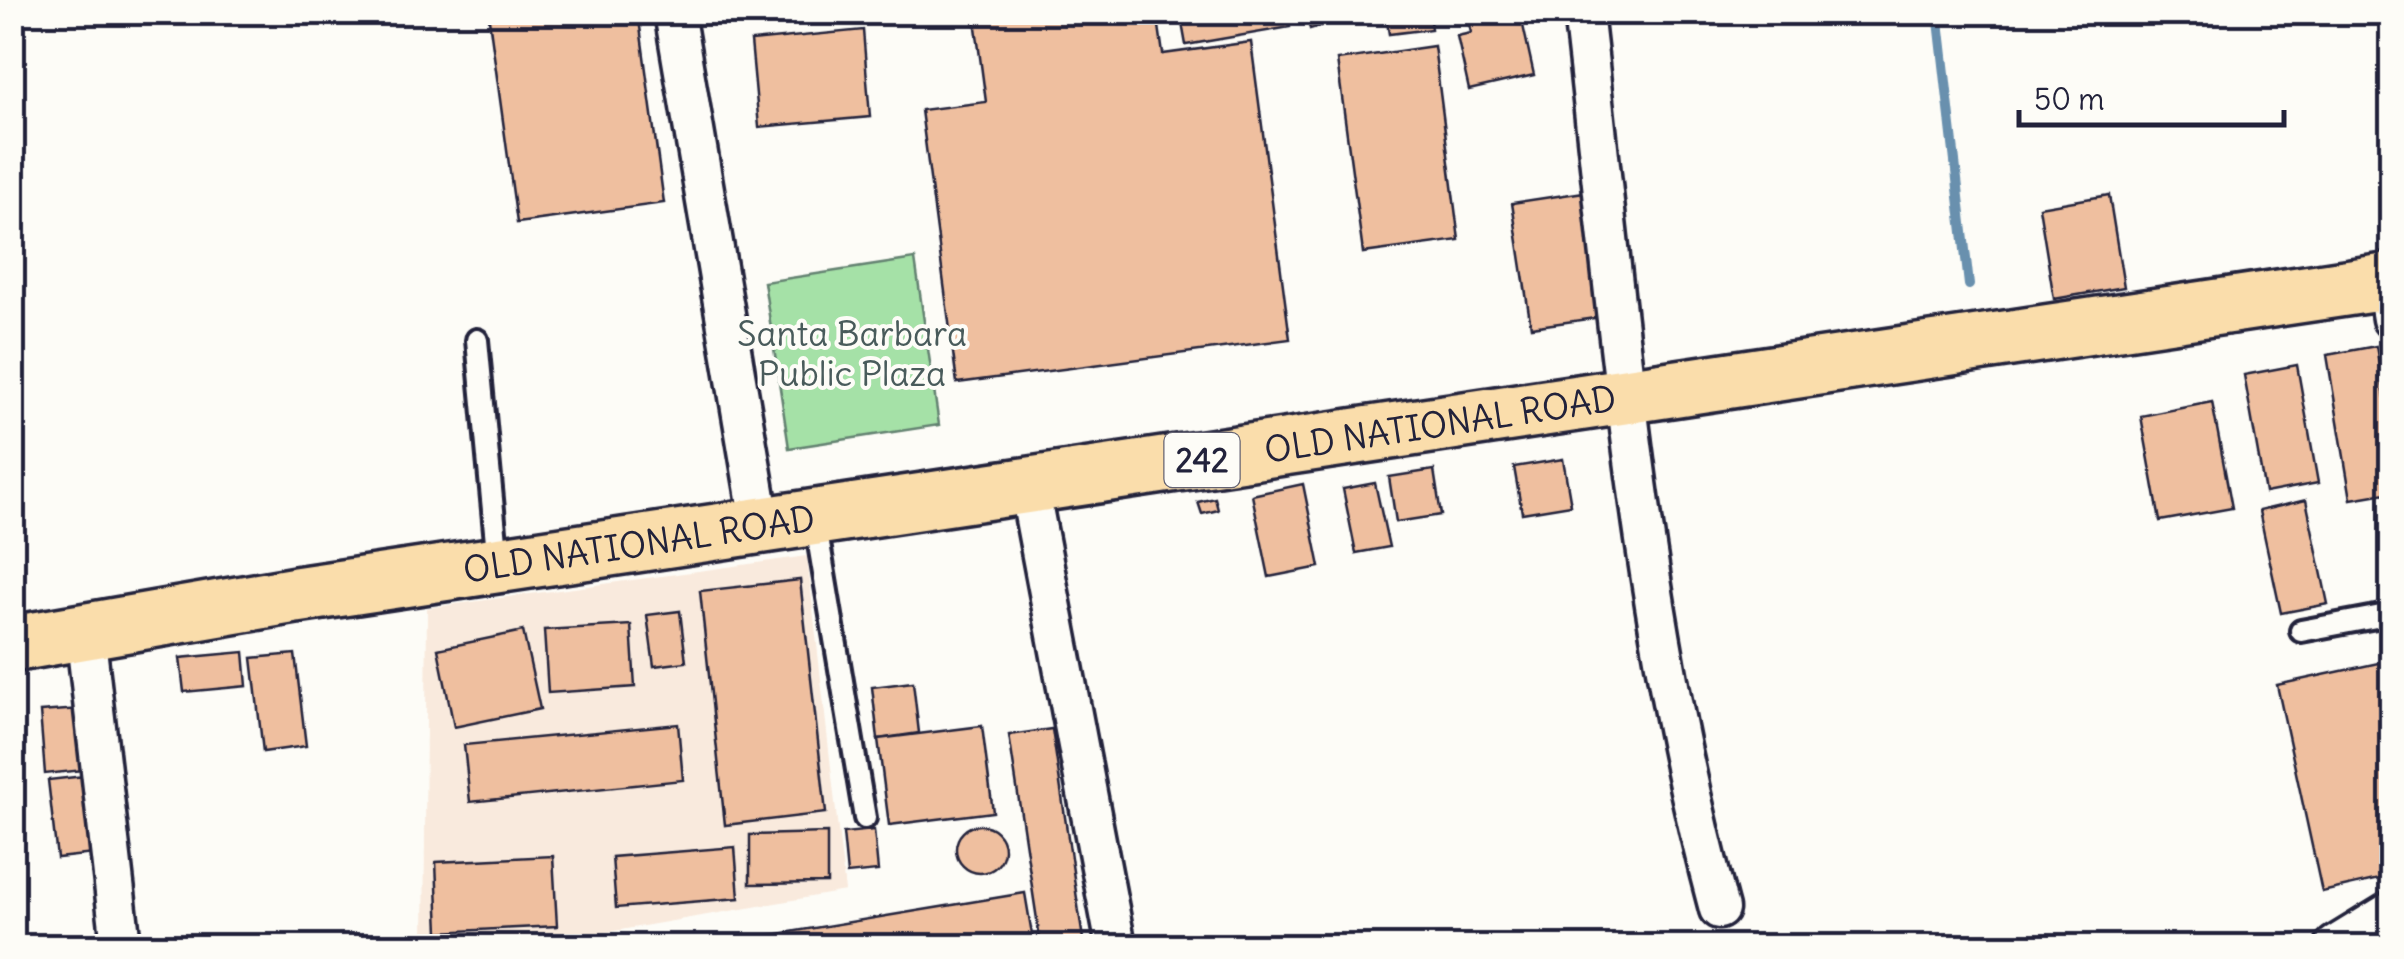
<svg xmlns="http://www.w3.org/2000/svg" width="2404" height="959" font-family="Delius,sans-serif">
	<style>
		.built { fill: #f9eadd }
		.green { fill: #a5e1a7; stroke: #648271; stroke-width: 2.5 }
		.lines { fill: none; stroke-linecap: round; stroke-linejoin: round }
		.stream { stroke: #6990ae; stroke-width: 10 }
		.building { fill: #efbf9f; stroke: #22223b; stroke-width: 2.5 }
		.service-casing { stroke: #22223b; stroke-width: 28 }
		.minor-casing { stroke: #22223b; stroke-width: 45 }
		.primary-casing { stroke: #22223b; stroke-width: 62 }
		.service { stroke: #fdfcf7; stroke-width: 20 }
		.minor { stroke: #fdfcf7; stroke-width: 38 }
		.primary { stroke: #faddab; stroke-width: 55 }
		.labels { text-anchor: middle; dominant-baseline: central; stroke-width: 8; stroke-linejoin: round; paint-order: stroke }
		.shield { fill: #fdfcf7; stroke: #646373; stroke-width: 2.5 }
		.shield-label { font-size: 32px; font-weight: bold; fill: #22223b }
		.park-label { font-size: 35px; fill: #495b5b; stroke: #fdfcf7 }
		.street-label { font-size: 35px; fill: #22223b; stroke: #fdfcf7 }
	</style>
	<rect width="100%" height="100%" fill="#fdfcf7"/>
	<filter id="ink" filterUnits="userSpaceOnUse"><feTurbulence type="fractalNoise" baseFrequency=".01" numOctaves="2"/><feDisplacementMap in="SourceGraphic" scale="20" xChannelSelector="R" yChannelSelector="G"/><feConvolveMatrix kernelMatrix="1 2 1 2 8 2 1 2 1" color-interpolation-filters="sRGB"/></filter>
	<g filter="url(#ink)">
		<!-- built -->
		<polygon class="built" points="807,556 845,891 528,946 424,946 427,608"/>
		<!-- green -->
		<polygon class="green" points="915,259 939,425 789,448 764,282"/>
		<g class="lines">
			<!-- stream -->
			<polyline class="stream" points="1938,12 1969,285"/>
		</g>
		<!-- building -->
		<g class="building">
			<polygon points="488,12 638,12 664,203 517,223"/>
			<polygon points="974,12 1157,12 1163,54 1251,42 1290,339 957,383 921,110 986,102"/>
			<polygon points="1180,12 1288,12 1290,27 1186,45"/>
			<polygon points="1305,12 1339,12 1341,20 1310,29"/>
			<polygon points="1352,12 1429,12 1431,29 1389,34 1386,16 1353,20"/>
			<polygon points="1520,12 1534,75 1469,90 1457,36 1471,33 1467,13"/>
			<polygon points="863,30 870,117 759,127 751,41"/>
			<polygon points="1434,46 1459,240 1363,253 1337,60"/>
			<polygon points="1584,192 1602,317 1531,327 1512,203"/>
			<polygon points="2109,195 2124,287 2054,299 2039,207"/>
			<polygon points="2376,346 2392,438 2392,492 2351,499 2327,355"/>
			<polygon points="2297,365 2318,483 2265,493 2244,375"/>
			<polygon points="2212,402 2232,508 2160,521 2141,416"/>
			<polygon points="1563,459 1571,505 1522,513 1514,467"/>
			<polygon points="1434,470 1441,515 1396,522 1389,477"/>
			<polygon points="1375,483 1389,547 1356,553 1343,489"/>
			<polygon points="1303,484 1320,567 1269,577 1252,495"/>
			<polygon points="1215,498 1218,510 1202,514 1198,502"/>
			<polygon points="2306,500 2328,604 2281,613 2259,511"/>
			<polygon points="800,580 826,813 725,825 700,591"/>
			<polygon points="680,611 686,662 654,666 647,615"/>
			<polygon points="631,625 635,687 548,693 544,630"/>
			<polygon points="523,631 540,709 454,727 438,649"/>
			<polygon points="244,652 247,686 184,692 180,658"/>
			<polygon points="295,654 306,746 263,752 252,658"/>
			<polygon points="2392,660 2392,876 2322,892 2277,685"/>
			<polygon points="913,682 919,733 878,739 872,687"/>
			<polygon points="80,709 84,770 45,774 40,712"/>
			<polygon points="678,724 683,780 470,802 464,745"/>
			<polygon points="982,726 993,812 889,825 878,739"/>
			<polygon points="1052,729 1084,946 1041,946 1009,735"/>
			<polygon points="85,776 94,854 57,858 48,780"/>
			<circle cx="980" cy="849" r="24"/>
			<polygon points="874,830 878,871 847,874 843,833"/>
			<polygon points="827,833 827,883 750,884 750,835"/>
			<polygon points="735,847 739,898 616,908 612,857"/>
			<polygon points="553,856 557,926 439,932 436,862"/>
			<polygon points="1025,893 1034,946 718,946 718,944"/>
		</g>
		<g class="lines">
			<!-- service casing -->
			<g class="service-casing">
				<g id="service">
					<polyline points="477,340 498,563"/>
					<polyline points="815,520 865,818"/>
					<polyline points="2301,631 2392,614"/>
				</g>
			</g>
			<!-- minor casing -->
			<g class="minor-casing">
				<g id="minor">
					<polyline points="674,12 761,527"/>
					<path d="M1583 12C1618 313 1640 617 1719 909"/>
					<polyline points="2386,282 2392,319"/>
					<polyline points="1029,487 1116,946"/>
					<polyline points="85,631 120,936"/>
					<polyline points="2335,946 2392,911"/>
				</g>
			</g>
			<!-- primary casing -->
			<g class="primary-casing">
				<g id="primary">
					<path id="s1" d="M12 644 296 595 2392 281"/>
				</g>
			</g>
			<!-- service -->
			<use href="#service" class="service"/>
			<!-- minor -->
			<use href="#minor" class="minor"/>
			<!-- primary -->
			<use href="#primary" class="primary"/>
		</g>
	</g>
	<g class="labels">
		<!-- shield labels -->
		<rect class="shield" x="1164.5" y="433" width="75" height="54" rx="8"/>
		<g class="shield-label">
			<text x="1202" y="460">242</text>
		</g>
		<!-- park labels -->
		<g class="park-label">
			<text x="852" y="333">Santa Barbara<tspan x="852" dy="40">Public Plaza</tspan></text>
		</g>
		<!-- street labels -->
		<g class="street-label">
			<text stroke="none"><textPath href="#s1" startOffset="1445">OLD NATIONAL ROAD</textPath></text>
			<text stroke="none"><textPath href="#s1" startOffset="635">OLD NATIONAL ROAD</textPath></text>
		</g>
	</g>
	<!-- margin -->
	<rect width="2404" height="959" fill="none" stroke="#fdfcf7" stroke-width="50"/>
	<rect x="25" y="25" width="2354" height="909" fill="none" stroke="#22223b" stroke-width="4" filter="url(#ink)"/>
	<!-- scale -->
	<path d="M2019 110v15h265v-15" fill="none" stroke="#22223b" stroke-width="5"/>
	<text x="2034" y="110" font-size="30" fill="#22223b" stroke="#fdfcf7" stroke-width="8" paint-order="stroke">50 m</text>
</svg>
